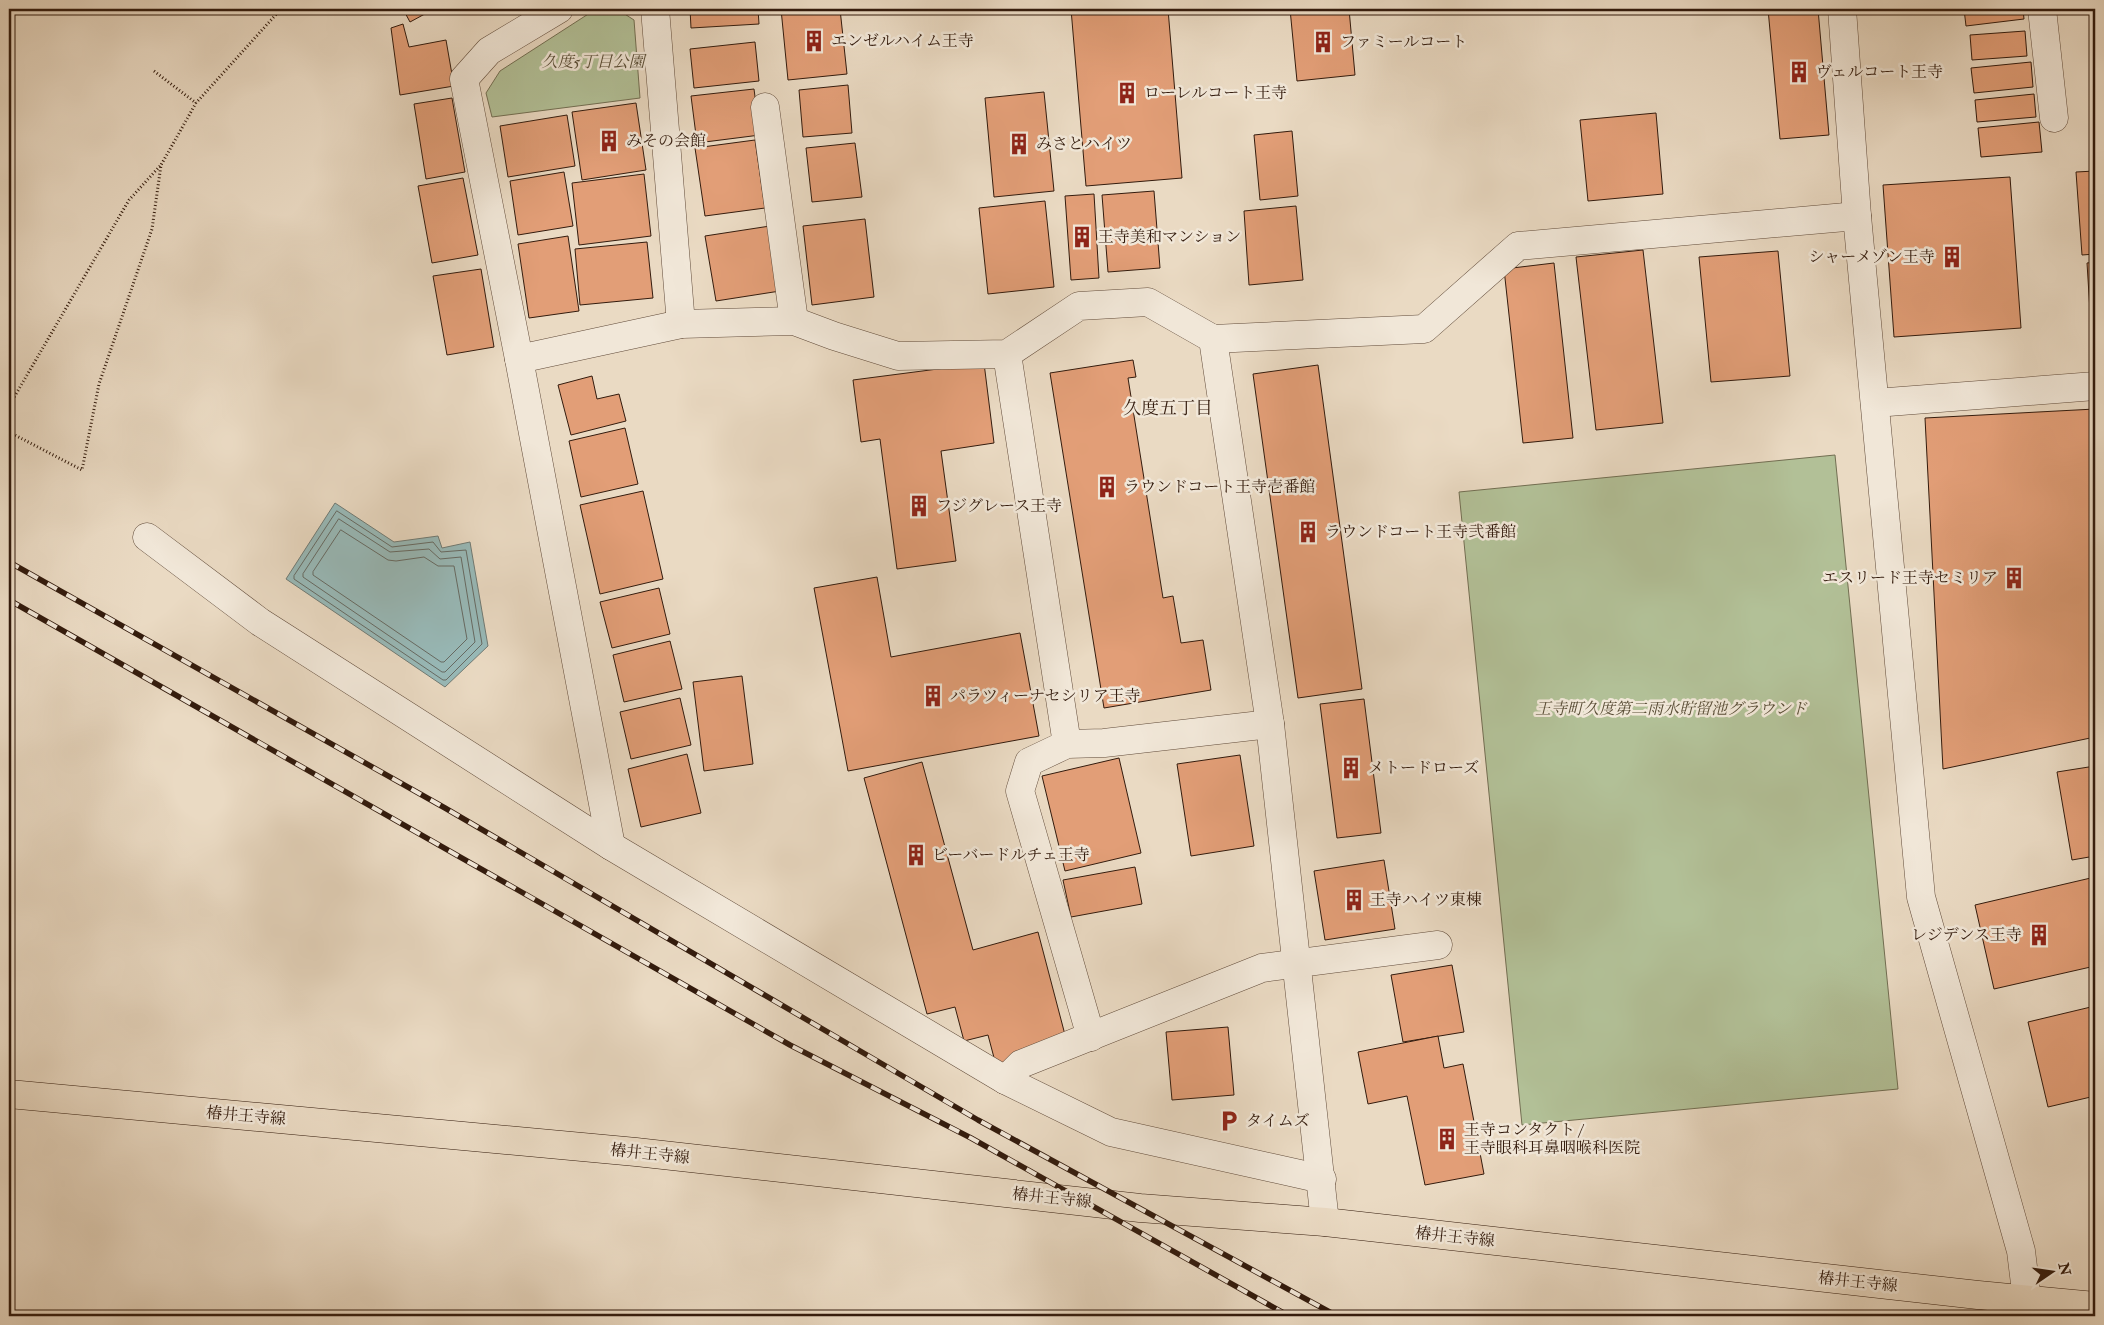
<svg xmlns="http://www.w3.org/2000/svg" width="2104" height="1325" font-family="'IM FELL Double Pica','Noto Serif JP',serif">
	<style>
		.green { fill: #b2c097; stroke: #726e52 }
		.water { fill: #98bab9; stroke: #707a74 }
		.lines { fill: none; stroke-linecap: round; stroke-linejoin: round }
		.shore { stroke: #666a63; stroke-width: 1 }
		.building { fill: #e29e77; stroke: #331b0d }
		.minor-casing { stroke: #614b3a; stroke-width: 29 }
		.major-casing { stroke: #331b0d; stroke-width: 29 }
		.path { stroke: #331b0d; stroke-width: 3; stroke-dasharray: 1 2.5; stroke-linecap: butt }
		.minor { stroke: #f1e7d8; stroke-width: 28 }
		.major { stroke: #eadac3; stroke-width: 28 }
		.rail-casing { stroke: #331b0d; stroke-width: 5.5 }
		.rail { stroke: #f1e7d8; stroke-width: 4; stroke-dasharray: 11; stroke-linecap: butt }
		.labels { text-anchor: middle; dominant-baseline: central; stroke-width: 5; stroke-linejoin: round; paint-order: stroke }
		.poi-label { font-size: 16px; fill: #331b0d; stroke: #f1e7d8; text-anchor: start }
		.park-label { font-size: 16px; font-style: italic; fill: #594d36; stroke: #f1e7d8 }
		.street-label { font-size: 16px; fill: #331b0d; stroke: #f1e7d8 }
		.neighbourhood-label { font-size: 18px; fill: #331b0d; stroke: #f1e7d8 }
	</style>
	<rect width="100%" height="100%" fill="#eadac3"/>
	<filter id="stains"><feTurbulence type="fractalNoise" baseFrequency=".004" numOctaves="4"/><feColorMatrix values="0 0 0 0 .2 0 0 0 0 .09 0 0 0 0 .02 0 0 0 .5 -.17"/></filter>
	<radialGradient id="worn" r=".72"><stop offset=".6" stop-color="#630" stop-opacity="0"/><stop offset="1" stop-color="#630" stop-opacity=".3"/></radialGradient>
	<!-- green -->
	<g class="green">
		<polygon points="596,9 617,9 634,20 640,98 492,117 486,93 500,71"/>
		<polygon points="1835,455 1898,1089 1522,1125 1459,492"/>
	</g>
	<!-- water -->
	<polygon class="water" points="335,503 394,542 438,536 442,548 470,542 488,646 445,687 286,579"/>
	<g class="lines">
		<!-- shore -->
		<g class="shore">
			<polygon points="337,511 392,547 433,542 441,552 466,550 482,644 446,680 443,680 294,579 294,576"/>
			<polygon points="339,519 390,552 429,549 440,559 461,557 475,642 445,672 442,672 303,577 303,574"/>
			<polygon points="341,530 388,560 396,561 424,557 438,566 454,566 467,639 444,662 441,662 313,575 313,572"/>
		</g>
	</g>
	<!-- building -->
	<g class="building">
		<polygon points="403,9 434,9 410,22"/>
		<polygon points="690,9 758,9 759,24 691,28"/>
		<polygon points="781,9 840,9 847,74 788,80"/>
		<polygon points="1071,9 1168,9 1182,178 1086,186"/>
		<polygon points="1290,9 1349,9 1355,75 1297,81"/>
		<polygon points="1768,9 1818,9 1829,135 1780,139"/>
		<polygon points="1964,9 2023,9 2024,19 1966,26"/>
		<polygon points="403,24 409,47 446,40 454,86 400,95 391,28"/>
		<polygon points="2025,31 2027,56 1972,60 1970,35"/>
		<polygon points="755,42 759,81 694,88 690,49"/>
		<polygon points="2031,62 2033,87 1974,93 1971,68"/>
		<polygon points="848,85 852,133 803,137 799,90"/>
		<polygon points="754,89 760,135 697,143 691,96"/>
		<polygon points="1044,92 1054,191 994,197 985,98"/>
		<polygon points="2034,94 2036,117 1977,122 1975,100"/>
		<polygon points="452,98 465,172 426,179 414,104"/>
		<polygon points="636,103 646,170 582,180 572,112"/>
		<polygon points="1656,113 1663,194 1588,201 1580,120"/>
		<polygon points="567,115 575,166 508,177 500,126"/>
		<polygon points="2039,122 2042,152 1981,157 1978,128"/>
		<polygon points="1292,131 1298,196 1260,200 1254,135"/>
		<polygon points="755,140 765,208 705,216 695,148"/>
		<polygon points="855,143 862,197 812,202 806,148"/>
		<polygon points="2095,171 2095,254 2082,255 2076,172"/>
		<polygon points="564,172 573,226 518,235 510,181"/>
		<polygon points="644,174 651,236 579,245 572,183"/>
		<polygon points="2010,177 2021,328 1894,337 1883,185"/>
		<polygon points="463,178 478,255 432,263 418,186"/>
		<polygon points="1154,191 1160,268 1108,272 1102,195"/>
		<polygon points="1094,194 1099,278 1071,280 1065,196"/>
		<polygon points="1045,201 1054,287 988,294 979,208"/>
		<polygon points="1296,206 1303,280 1249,285 1244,211"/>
		<polygon points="865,219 874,297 812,305 803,226"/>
		<polygon points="770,226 780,291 716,301 705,236"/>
		<polygon points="568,236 579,311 529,318 518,244"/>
		<polygon points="647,242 653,298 580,305 575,249"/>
		<polygon points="1643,250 1663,423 1596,430 1576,257"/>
		<polygon points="1778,251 1790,376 1711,382 1699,257"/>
		<polygon points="2095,262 2095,359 2093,359 2087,263"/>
		<polygon points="1554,263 1573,438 1523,443 1504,269"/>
		<polygon points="481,269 494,347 447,355 433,276"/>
		<polygon points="1133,360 1136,377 1128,378 1163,598 1173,596 1181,643 1203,640 1211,690 1104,708 1050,373"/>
		<polygon points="984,363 994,443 941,451 956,561 897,569 880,439 861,442 853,380"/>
		<polygon points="1318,365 1362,689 1298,698 1253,374"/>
		<polygon points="592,376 597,399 619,394 626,421 571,435 558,385"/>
		<polygon points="2095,409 2095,737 1943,769 1925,418"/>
		<polygon points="625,428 638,484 581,497 569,441"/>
		<polygon points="643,491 663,579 600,594 580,505"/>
		<polygon points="877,577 891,657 1020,633 1039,736 848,771 814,588"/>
		<polygon points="659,588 670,634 612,648 600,602"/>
		<polygon points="670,641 682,689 624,702 613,655"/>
		<polygon points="742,676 753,764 704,771 693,682"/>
		<polygon points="680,698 691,745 631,759 620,712"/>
		<polygon points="1364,699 1381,833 1337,838 1320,704"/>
		<polygon points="687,754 701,813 641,827 628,769"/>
		<polygon points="1240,755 1254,846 1191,856 1177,764"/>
		<polygon points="1119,758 1141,853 1065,871 1042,776"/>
		<polygon points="922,762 973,950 1038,932 1069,1050 997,1069 988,1035 964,1041 955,1007 927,1014 864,778"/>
		<polygon points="2095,766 2095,856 2072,860 2057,772"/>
		<polygon points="1384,860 1395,929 1325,940 1314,871"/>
		<polygon points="1135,867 1142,904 1071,917 1063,880"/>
		<polygon points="2095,877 2095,966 1994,989 1975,905"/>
		<polygon points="1452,965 1464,1032 1403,1042 1391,975"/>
		<polygon points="2095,1006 2095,1096 2048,1107 2028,1022"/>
		<polygon points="1228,1027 1234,1095 1172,1100 1166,1032"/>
		<polygon points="1438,1036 1444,1068 1463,1064 1484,1174 1425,1185 1407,1096 1368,1104 1358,1052"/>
	</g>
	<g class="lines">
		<!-- minor casing -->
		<g class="minor-casing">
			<g id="minor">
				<polyline points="559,9 489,51 464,79 519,359 611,846"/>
				<polyline points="655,9 681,324"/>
				<polyline points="1842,9 1857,216 1921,897 2021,1251 2029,1316"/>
				<polyline points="2042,9 2054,118"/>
				<polyline points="765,107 794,321"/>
				<polyline points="1213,339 1270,724 1325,1222"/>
				<polyline points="1007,354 1067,744"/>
				<polyline points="519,359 681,324 794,321 834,336 898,356 1007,354 1079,306 1148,302 1213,339 1424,329 1518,246 1857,216"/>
				<polyline points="1875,403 2095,386"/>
				<polyline points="147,537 260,622 611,846 1005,1080 1111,1132 1322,1179"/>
				<polyline points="1091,1037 1020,791 1029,762 1067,744 1104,743 1270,724"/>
				<polyline points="1005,1080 1021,1064 1262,968 1438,945"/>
			</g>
		</g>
		<!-- major casing -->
		<g class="major-casing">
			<polyline id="major" points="9,1094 636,1152 1140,1208 1325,1222 1978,1295 2095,1306"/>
		</g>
		<!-- path -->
		<g class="path">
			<polyline points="154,71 196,103"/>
			<polyline points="9,406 129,200 160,166"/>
			<polyline points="9,432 82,470 99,384 152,229 161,165 196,103 281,9"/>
		</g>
		<!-- minor -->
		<use href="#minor" class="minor"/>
		<!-- major -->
		<use href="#major" class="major"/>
		<!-- rail casing -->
		<g class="rail-casing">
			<g id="rail">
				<polyline points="9,562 445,808 978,1120 1337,1316"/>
				<polyline points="9,600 790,1045 971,1138 1289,1316"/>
			</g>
		</g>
		<!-- rail -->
		<use href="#rail" class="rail"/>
	</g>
	<!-- icons -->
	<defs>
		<g id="building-bare" transform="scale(1.725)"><path d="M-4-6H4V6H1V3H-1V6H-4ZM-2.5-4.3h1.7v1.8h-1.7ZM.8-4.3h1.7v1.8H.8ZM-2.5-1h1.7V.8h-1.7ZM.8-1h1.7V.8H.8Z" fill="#8f2418" stroke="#f1e7d8" stroke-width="2.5" paint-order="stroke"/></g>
		<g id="parking-bare" transform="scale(1.725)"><path d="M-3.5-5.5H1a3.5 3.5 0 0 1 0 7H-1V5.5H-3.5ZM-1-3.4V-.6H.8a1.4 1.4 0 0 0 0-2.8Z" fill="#8f2418" stroke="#f1e7d8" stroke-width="2.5" paint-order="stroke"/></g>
	</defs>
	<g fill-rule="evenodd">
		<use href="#building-bare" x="814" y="41"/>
		<use href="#building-bare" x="1323" y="42"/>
		<use href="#building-bare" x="1799" y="72"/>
		<use href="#building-bare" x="1127" y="93"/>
		<use href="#building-bare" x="609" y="141"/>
		<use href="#building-bare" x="1019" y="144"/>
		<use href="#building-bare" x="1082" y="237"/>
		<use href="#building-bare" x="1952" y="257"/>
		<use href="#building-bare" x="1107" y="487"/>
		<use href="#building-bare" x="919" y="506"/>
		<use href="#building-bare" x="1308" y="532"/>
		<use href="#building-bare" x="2014" y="578"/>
		<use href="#building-bare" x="933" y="696"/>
		<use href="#building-bare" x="1351" y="768"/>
		<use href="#building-bare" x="916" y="855"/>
		<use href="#building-bare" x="1354" y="900"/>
		<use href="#building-bare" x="2039" y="935"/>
		<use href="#parking-bare" x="1229" y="1121"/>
		<use href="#building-bare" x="1447" y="1139"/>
	</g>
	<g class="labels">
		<!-- poi labels -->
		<g class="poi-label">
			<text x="831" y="41">エンゼルハイム王寺</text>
			<text x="1340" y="42">ファミールコート</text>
			<text x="1816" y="72">ヴェルコート王寺</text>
			<text x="1144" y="93">ローレルコート王寺</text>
			<text x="626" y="141">みその会館</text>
			<text x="1036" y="144">みさとハイツ</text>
			<text x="1098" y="237">王寺美和マンション</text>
			<text x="1935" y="257" text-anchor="end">シャーメゾン王寺</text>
			<text x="1124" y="487">ラウンドコート王寺壱番館</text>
			<text x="936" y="506">フジグレース王寺</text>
			<text x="1325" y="532">ラウンドコート王寺弐番館</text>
			<text x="1998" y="578" text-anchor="end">エスリード王寺セミリア</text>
			<text x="950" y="696">パラツィーナセシリア王寺</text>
			<text x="1368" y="768">メトードローズ</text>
			<text x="932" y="855">ビーバードルチェ王寺</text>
			<text x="1370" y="900">王寺ハイツ東棟</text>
			<text x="2022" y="935" text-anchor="end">レジデンス王寺</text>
			<text x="1246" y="1121">タイムズ</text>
			<text x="1464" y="1130">王寺コンタクト /<tspan x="1464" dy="18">王寺眼科耳鼻咽喉科医院</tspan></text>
		</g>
		<!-- park labels -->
		<g class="park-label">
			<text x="593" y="62">久度5丁目公園</text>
			<text x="1671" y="709">王寺町久度第二雨水貯留池グラウンド</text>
		</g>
		<!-- street labels -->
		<g class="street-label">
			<text transform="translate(246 1116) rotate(5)">椿井王寺線</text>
			<text transform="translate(650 1154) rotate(6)">椿井王寺線</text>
			<text transform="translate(1052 1198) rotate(6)">椿井王寺線</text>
			<text transform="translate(1455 1237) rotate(6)">椿井王寺線</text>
			<text transform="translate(1858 1282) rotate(6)">椿井王寺線</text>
		</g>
		<!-- neighbourhood labels -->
		<g class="neighbourhood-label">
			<text x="1168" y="408">久度五丁目</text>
		</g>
	</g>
	<!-- margin -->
	<rect width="2104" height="1325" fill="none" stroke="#eadac3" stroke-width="30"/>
	<rect x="10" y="10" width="2084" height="1305" fill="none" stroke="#331b0d" stroke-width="2.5"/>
	<rect x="15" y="15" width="2074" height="1295" fill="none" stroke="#331b0d"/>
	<!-- north arrow -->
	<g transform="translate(2052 1272) rotate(77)" stroke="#f1e7d8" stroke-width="4" paint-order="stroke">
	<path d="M0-4L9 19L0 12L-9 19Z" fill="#331b0d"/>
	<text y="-8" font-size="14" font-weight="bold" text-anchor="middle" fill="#331b0d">N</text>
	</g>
	<rect width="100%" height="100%" filter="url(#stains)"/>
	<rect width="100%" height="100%" fill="url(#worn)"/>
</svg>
